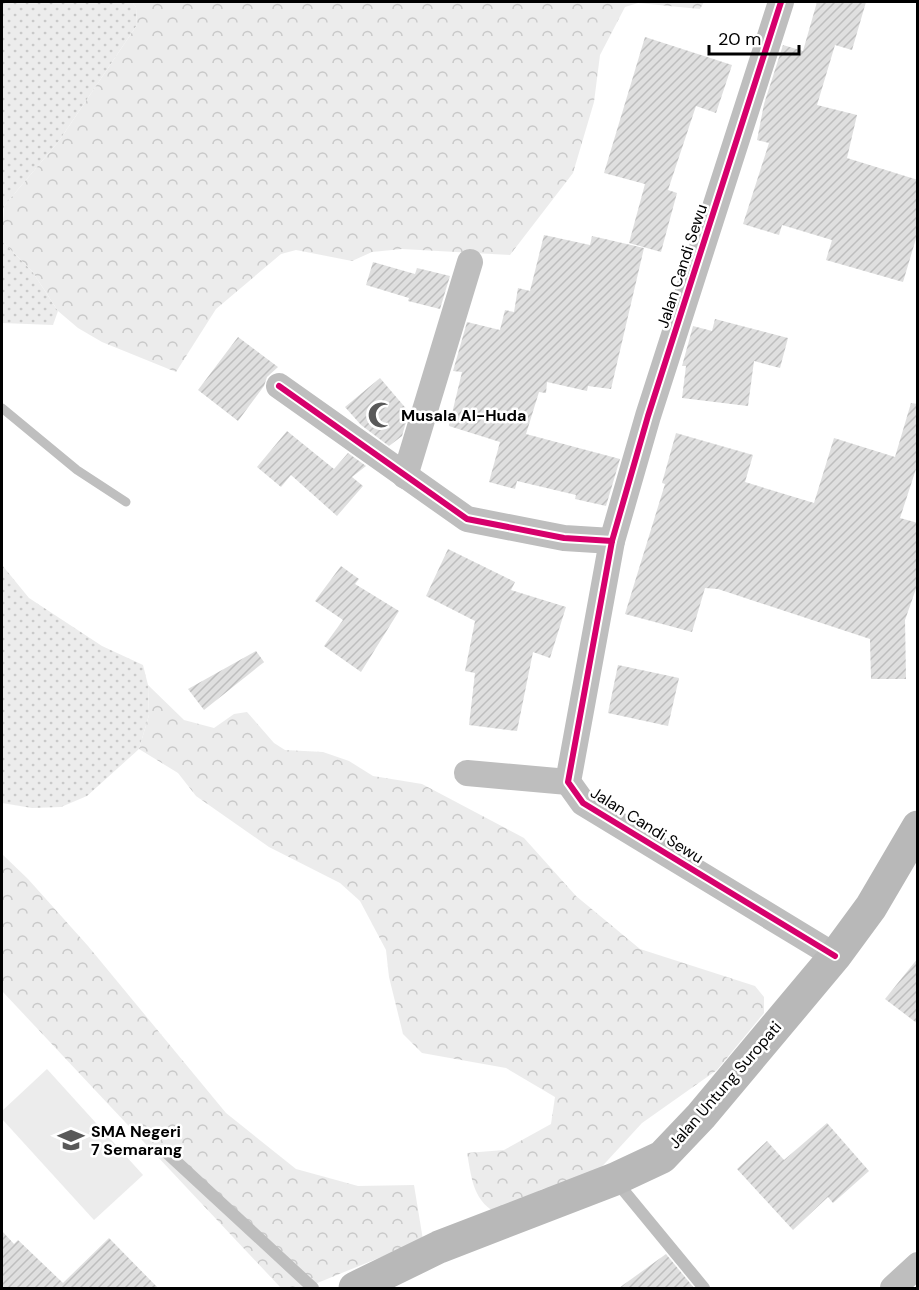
<svg xmlns="http://www.w3.org/2000/svg" width="919" height="1290" font-family="'DM Sans',sans-serif">
	<style>
		.grass { fill: url(#grass-dots) }
		.forest { fill: url(#forest-crowns) }
		.park { fill: #ececec }
		.lines { fill: none; stroke-linecap: round; stroke-linejoin: round }
		.stream { stroke: #bfbfbf; stroke-width: 9 }
		.building { fill: url(#building-hatch) }
		.lane { stroke: #bebebe; stroke-width: 12 }
		.street { stroke: #bebebe; stroke-width: 26 }
		.secondary { stroke: #b8b8b8; stroke-width: 33 }
		.cycleway-casing { stroke: #fff; stroke-width: 10 }
		.cycleway { stroke: #d6006c; stroke-width: 6 }
		.labels { text-anchor: middle; dominant-baseline: central; stroke-width: 5; stroke-linejoin: round; paint-order: stroke }
		.street-label { font-size: 16px; fill: #000; stroke: #fff }
		.poi-label { font-size: 16px; font-weight: bold; fill: #000; stroke: #fff; text-anchor: start }
	</style>
	<defs>
		<pattern id="grass-dots" width="8" height="8" patternUnits="userSpaceOnUse" patternTransform="scale(1.5)"><rect width="8" height="8" fill="#ececec"/><path d="M2 2h.1M6 6h.1" fill="none" stroke="#c9c9c9" stroke-width="1.8" stroke-linecap="round"/></pattern>
		<pattern id="forest-crowns" width="20" height="18" patternUnits="userSpaceOnUse" patternTransform="scale(1.5)"><rect width="20" height="18" fill="#ececec"/><path d="M2 6a3 3 0 1 1 6 0M12 15a3 3 0 1 1 6 0" fill="none" stroke="#c9c9c9"/></pattern>
		<pattern id="building-hatch" width="6" height="6" patternUnits="userSpaceOnUse" patternTransform="scale(1.5)"><rect width="6" height="6" fill="#dfdfdf"/><path d="M-1 1l2-2M0 6l6-6M5 7l2-2" fill="none" stroke="#bebebe"/></pattern>
	</defs>
	<rect width="100%" height="100%" fill="#fff"/>
	<!-- grass -->
	<g class="grass">
		<polygon points="2,2 132,2 136,7 137,25 59,141 4,206 2,213"/>
		<polygon points="2,241 32,271 58,311 53,325 2,323"/>
		<polygon points="2,565 29,598 102,646 143,665 148,685 149,715 139,749 87,796 61,807 32,808 2,803"/>
	</g>
	<!-- forest -->
	<g class="forest">
		<polygon points="132,2 704,2 700,9 638,3 625,7 600,55 594,102 573,173 510,255 402,249 372,252 352,261 296,250 281,254 216,309 176,372 102,342 78,328 58,311 32,271 2,241 4,206 59,141 137,25 136,7"/>
		<path d="M148 685 184 720 214 728 234 714 247 712 274 743 285 750 323 752 349 761 373 776 422 784 524 838 576 896 640 949 755 986 764 997V1013L717 1070 642 1123 596 1173 585 1182 542 1189 500 1215C473 1202 472 1180 467 1153L504 1150 551 1124 555 1097 506 1068 422 1053 403 1034 389 977 386 950 360 901 340 883 269 847 196 796 178 773 139 749 149 715Z"/>
		<polygon points="2,854 28,879 88,946 226,1113 296,1169 358,1186 414,1185 423,1240 305,1288 281,1288 2,991"/>
	</g>
	<!-- park -->
	<polygon class="park" points="47,1069 143,1175 94,1220 2,1119 2,1111"/>
	<g class="lines">
		<!-- stream -->
		<polyline class="stream" points="2,408 77,470 126,502"/>
	</g>
	<!-- building -->
	<g class="building">
		<polygon points="817,2 866,2 852,50 835,45 817,105 857,115 847,158 918,180 918,232 903,282 826,260 832,240 782,225 779,235 743,224 769,143 757,140 764,104 783,45 803,51"/>
		<polygon points="645,37 732,65 716,113 696,106 668,190 677,193 661,252 629,243 645,184 604,173"/>
		<polygon points="544,235 590,245 592,236 644,248 611,389 588,386 587,391 547,382 546,393 539,392 526,434 620,459 606,506 575,499 576,495 517,481 515,489 489,482 500,442 449,426 462,372 453,371 467,322 500,330 505,310 514,312 518,288 530,291"/>
		<polygon points="373,262 415,274 417,268 450,276 440,309 408,301 409,298 366,285"/>
		<polygon points="715,319 788,338 780,368 754,361 748,406 682,398 686,366 682,366 693,326 712,331"/>
		<polygon points="238,337 278,367 267,377 264,386 238,421 198,390"/>
		<polygon points="380,378 409,412 402,436 389,446 361,425 345,407"/>
		<polygon points="911,403 918,404 918,463 900,518 918,523 918,583 905,620 906,679 871,679 870,639 718,589 705,588 692,632 625,614 665,484 662,483 676,433 753,455 745,482 814,503 834,438 895,457"/>
		<polygon points="287,431 334,469 348,453 366,466 352,477 363,486 337,516 291,475 281,487 257,467"/>
		<polygon points="448,549 515,582 511,590 566,607 550,658 533,652 517,731 469,725 475,673 465,671 475,621 426,596"/>
		<polygon points="341,566 359,579 355,584 399,611 361,672 324,646 343,620 315,601"/>
		<polygon points="256,651 264,662 204,710 188,689"/>
		<polygon points="618,665 679,678 668,726 608,713"/>
		<polygon points="918,958 918,1024 885,999"/>
		<polygon points="827,1123 869,1171 833,1203 828,1197 793,1230 737,1169 767,1141 784,1160"/>
		<polygon points="2,1231 14,1244 18,1240 63,1283 109,1238 158,1288 2,1288"/>
		<polygon points="666,1254 694,1288 619,1288"/>
	</g>
	<g class="lines">
		<!-- lane -->
		<g class="lane">
			<polyline points="167,1153 313,1288"/>
			<polyline points="615,1180 704,1288"/>
		</g>
		<!-- street -->
		<g class="street">
			<polyline points="781,2 648,416 612,541 568,782 583,803 835,956"/>
			<polyline points="279,386 467,519 564,538 612,541"/>
			<polyline points="405,476 470,262"/>
			<polyline points="467,773 568,782"/>
			<polyline points="893,1288 918,1265"/>
		</g>
		<!-- secondary -->
		<polyline class="secondary" points="355,1288 439,1247 615,1179 662,1157 701,1116 835,956 871,907 918,827"/>
		<!-- cycleway casing -->
		<g class="cycleway-casing">
			<g id="cycleway">
				<polyline points="781,2 648,416 612,541 568,782 583,803 835,956"/>
				<polyline points="279,386 467,519 564,538 612,541"/>
			</g>
		</g>
		<!-- cycleway -->
		<use href="#cycleway" class="cycleway"/>
	</g>
	<!-- icons -->
	<defs>
		<g id="mosque-bare" transform="scale(2.07)"><path d="M3.5-4.9A6 6 0 1 0 3.5 4.9A5 5 0 1 1 3.5-4.9Z" fill="#595959" stroke="#fff" stroke-width="2.5" paint-order="stroke"/></g>
		<g id="school-bare" transform="scale(2.07)"><path d="M0-5L7-2L0 1L-7-2ZM-4 1L0 2.5L4 1V4Q0 6-4 4Z" fill="#595959" stroke="#fff" stroke-width="2.5" paint-order="stroke"/></g>
	</defs>
	<g fill-rule="evenodd">
		<use href="#mosque-bare" x="381" y="415"/>
		<use href="#school-bare" x="71" y="1140"/>
	</g>
	<g class="labels">
		<!-- street labels -->
		<g class="street-label">
			<text transform="translate(682 266) rotate(-72)">Jalan Candi Sewu</text>
			<text transform="translate(647 825) rotate(32)">Jalan Candi Sewu</text>
			<text transform="translate(725 1085) rotate(-49)">Jalan Untung Suropati</text>
		</g>
		<!-- poi labels -->
		<g class="poi-label">
			<text x="401" y="415">Musala Al-Huda</text>
			<text x="91" y="1131">SMA Negeri<tspan x="91" dy="18">7 Semarang</tspan></text>
		</g>
	</g>
	<!-- border -->
	<rect width="919" height="1290" fill="none" stroke="#000000" stroke-width="6"/>
	<!-- scale -->
	<path d="M709 45v9h90v-9" fill="none" stroke="#000000" stroke-width="3"/>
	<text x="718" y="45" font-size="18" fill="#000000" stroke="#ffffff" stroke-width="4.5" paint-order="stroke">20 m</text>
</svg>
